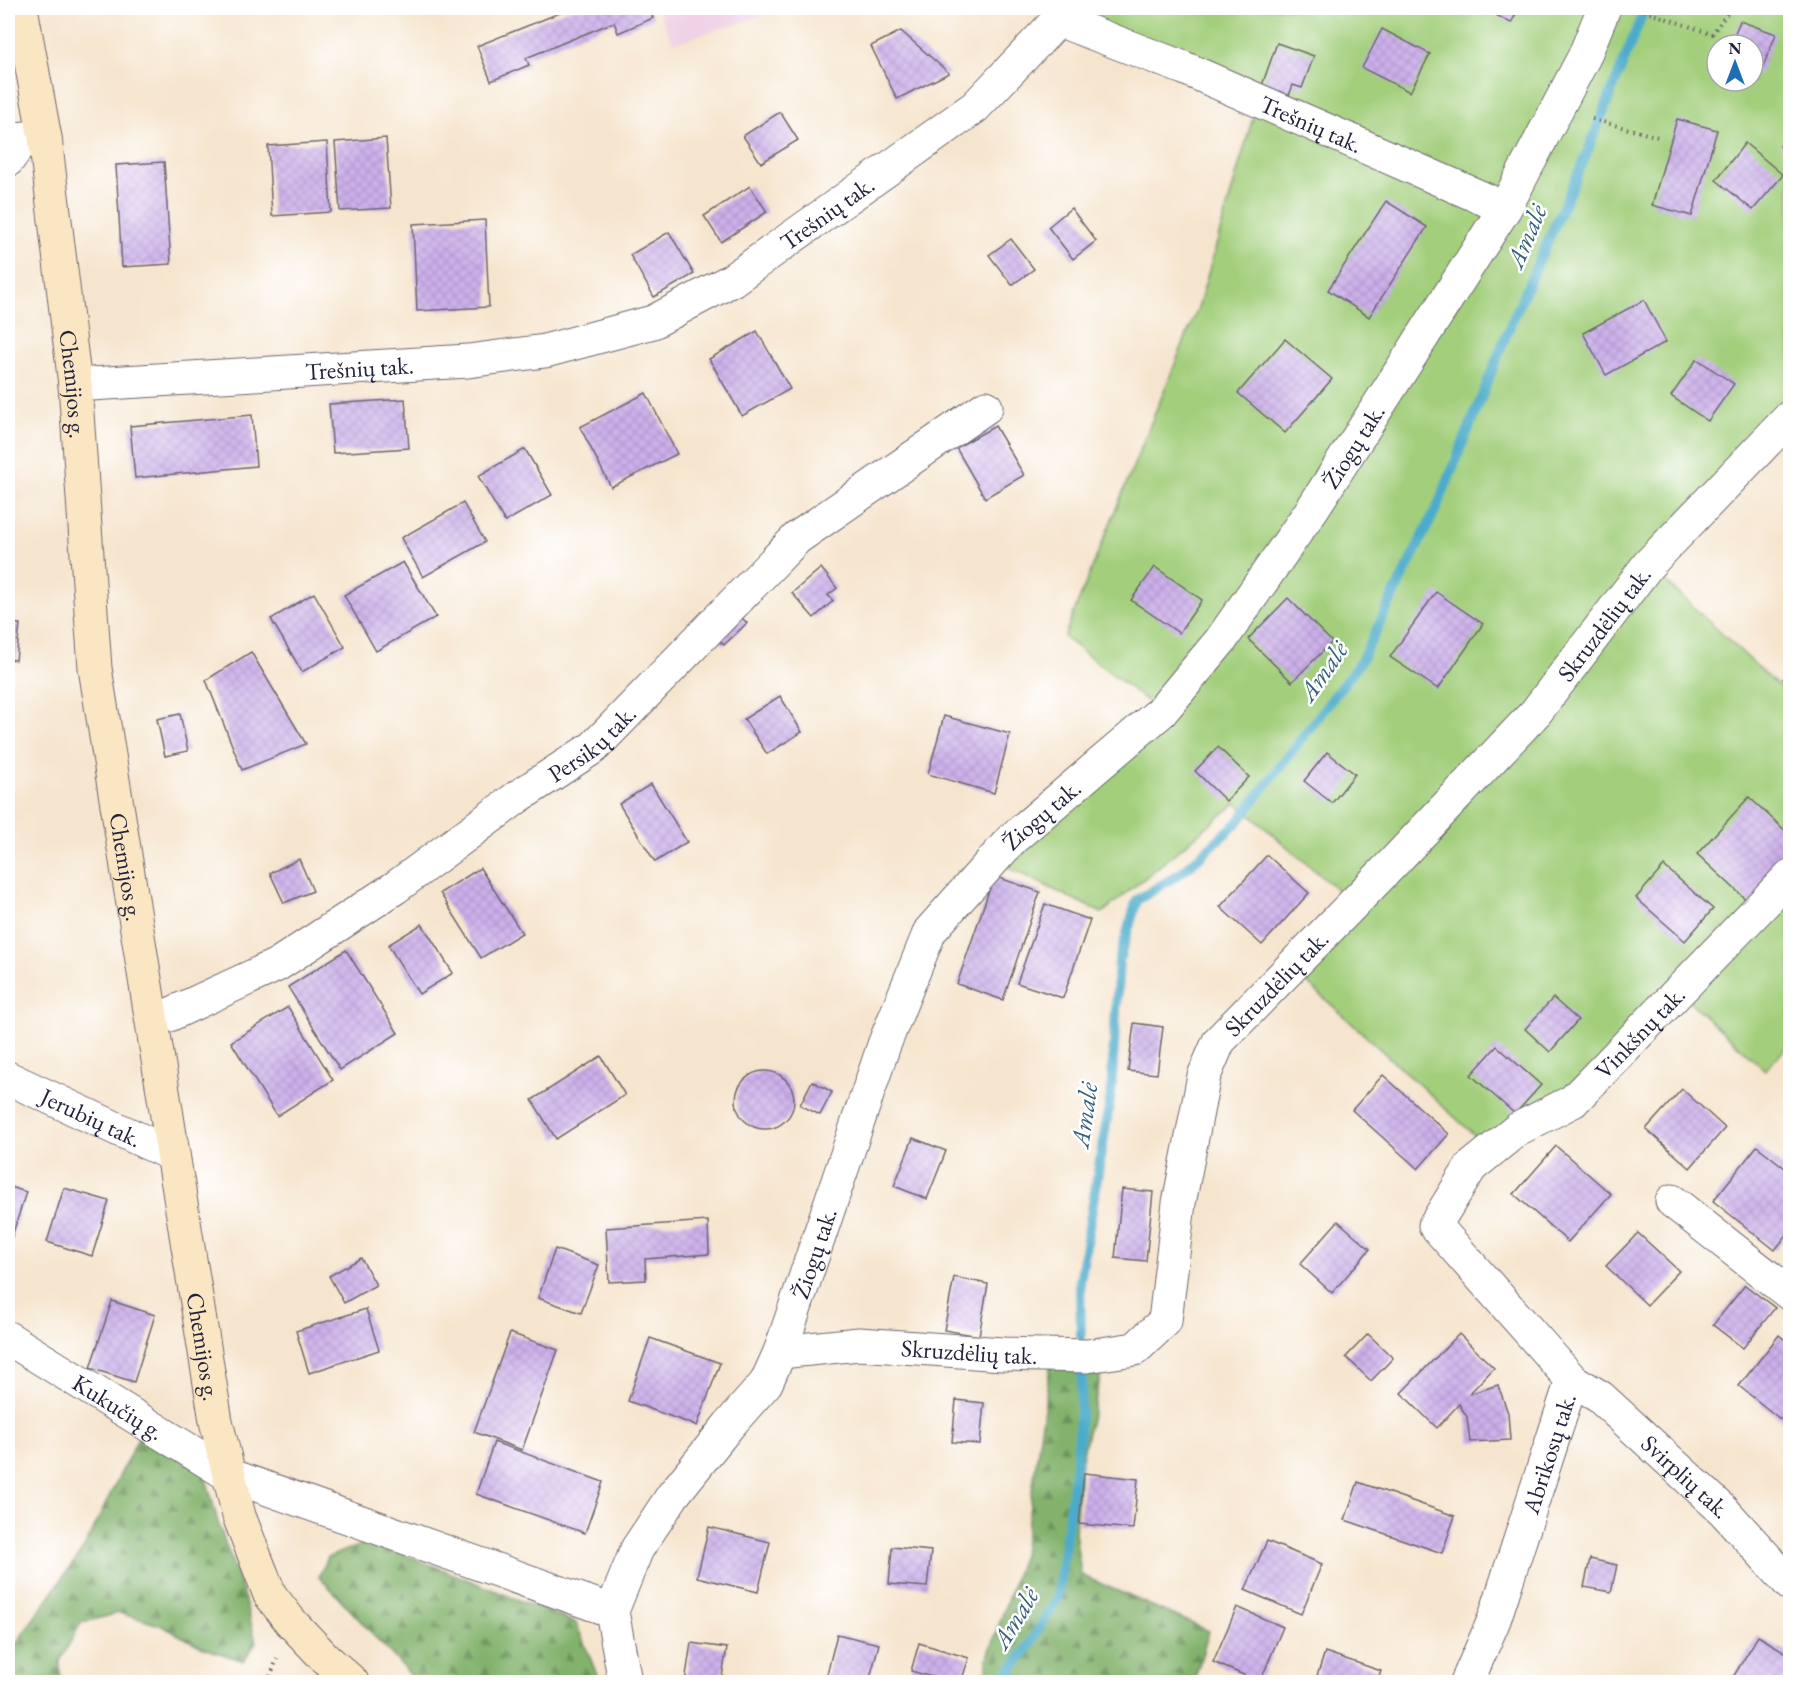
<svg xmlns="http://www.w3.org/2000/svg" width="1798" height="1690" font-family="'EB Garamond',serif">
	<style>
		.built { fill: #f0d0e5 }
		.forest { fill: url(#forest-firs); stroke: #526a54; stroke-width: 1.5 }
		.garden { fill: #a3cf7c; stroke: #62785c; stroke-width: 1.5; fill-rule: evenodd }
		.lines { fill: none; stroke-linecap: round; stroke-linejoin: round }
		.stream { stroke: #4babca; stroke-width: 10 }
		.building { fill: url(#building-cross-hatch) }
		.street-casing { stroke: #6c666e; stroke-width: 35 }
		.secondary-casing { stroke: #6c666e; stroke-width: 35 }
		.path { stroke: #6c666e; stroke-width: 4; stroke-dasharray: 1.5 4.5; stroke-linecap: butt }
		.street { stroke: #fff; stroke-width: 33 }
		.secondary { stroke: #fbe6c4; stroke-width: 33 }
		.labels { text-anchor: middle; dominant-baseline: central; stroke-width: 5; stroke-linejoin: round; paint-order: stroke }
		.street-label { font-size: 24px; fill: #22223b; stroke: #fff }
		.water-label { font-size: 26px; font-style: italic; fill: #34607b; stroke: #fff }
	</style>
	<defs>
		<pattern id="forest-firs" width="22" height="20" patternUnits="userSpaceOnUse" patternTransform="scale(1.5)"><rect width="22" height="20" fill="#82b26c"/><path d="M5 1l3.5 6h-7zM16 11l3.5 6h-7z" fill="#6a905a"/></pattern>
		<pattern id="building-cross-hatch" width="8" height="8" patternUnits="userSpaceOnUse" patternTransform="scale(1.5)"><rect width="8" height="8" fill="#ccb0ea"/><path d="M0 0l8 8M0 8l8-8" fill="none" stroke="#af97ca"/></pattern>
	</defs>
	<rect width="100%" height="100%" fill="#fff"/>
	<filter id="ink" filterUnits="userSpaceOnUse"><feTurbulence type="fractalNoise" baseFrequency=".0167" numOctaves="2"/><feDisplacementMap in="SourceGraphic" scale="12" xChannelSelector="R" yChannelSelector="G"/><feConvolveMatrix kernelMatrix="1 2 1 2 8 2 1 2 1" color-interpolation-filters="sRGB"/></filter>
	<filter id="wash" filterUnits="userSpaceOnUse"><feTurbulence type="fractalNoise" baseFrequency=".008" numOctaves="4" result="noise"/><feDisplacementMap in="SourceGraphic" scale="24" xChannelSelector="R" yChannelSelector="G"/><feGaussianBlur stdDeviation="1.35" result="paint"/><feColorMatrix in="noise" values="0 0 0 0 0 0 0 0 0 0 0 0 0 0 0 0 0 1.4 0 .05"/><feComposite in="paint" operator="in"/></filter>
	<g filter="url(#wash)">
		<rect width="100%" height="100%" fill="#f6e5ce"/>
		<!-- built -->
		<polygon class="built" points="657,8 788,8 673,43"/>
		<!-- forest -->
		<g class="forest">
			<polygon points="1104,1362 1080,1467 1075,1532 1081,1575 1209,1631 1194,1682 987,1682 987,1660 1023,1554 1050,1367"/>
			<polygon points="138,1438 191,1462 205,1475 218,1522 243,1593 256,1642 244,1661 204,1648 160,1625 119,1613 81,1623 60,1661 60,1682 8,1682 8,1655 85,1546"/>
			<polygon points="371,1541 576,1623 600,1682 417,1682 319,1576 328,1557"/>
		</g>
		<!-- garden -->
		<path class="garden" d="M1047 8H1790V417L1648 565 1790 697V1044L1765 1070 1679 992 1573 1101 1481 1141 1291 968 1353 903 1236 803 1102 913 993 860 1161 712 1064 637 1199 305 1258 100ZM1717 45H1753V81H1717Z"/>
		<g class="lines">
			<!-- stream -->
			<g class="stream">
				<polyline points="1081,1336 1080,1281 1111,1094 1119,960 1137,900 1181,873 1237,823 1361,661 1438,505 1512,321 1587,153 1645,8"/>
				<polyline points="1002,1682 1024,1653 1057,1599 1078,1450 1083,1361"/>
			</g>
		</g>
		<g id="blocks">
			<!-- building -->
			<g class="building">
				<polygon points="572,8 649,8 653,18 618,33 614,22 526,58 529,65 491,81 477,46"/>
				<polygon points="1483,8 1519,8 1511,23"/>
				<polygon points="1740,21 1776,34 1760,74 1753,71 1753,45 1730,45"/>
				<polygon points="1382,29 1430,54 1410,92 1362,68"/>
				<polygon points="901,31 949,73 897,99 871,46"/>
				<polygon points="1277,43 1314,56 1302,88 1293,85 1288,98 1261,88"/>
				<polygon points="780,112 798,140 761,163 743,136"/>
				<polygon points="1677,119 1717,130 1692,216 1652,205"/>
				<polygon points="1790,136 1790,156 1780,146"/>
				<polygon points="386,138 391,208 340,211 335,142"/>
				<polygon points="327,142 331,212 272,216 268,146"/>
				<polygon points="1745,143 1783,175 1753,210 1716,180"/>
				<polygon points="164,162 171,264 122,267 116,165"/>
				<polygon points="750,186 767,212 721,242 704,216"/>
				<polygon points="1386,201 1427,227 1369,317 1328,290"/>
				<polygon points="1071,208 1096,241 1073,259 1048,227"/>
				<polygon points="485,220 489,307 417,311 413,224"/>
				<polygon points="669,232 694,274 654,297 630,255"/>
				<polygon points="1011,239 1034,269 1012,285 989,255"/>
				<polygon points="1790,244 1790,256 1784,250"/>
				<polygon points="1644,300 1666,342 1606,375 1583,333"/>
				<polygon points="757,331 790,389 742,416 709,359"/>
				<polygon points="1285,339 1332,379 1285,433 1238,393"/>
				<polygon points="1697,359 1734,384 1708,421 1671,396"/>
				<polygon points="646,393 677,454 611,487 580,427"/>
				<polygon points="405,399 409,448 333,453 329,404"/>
				<polygon points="252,415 256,466 135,478 130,426"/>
				<polygon points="995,426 1024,475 985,498 956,448"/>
				<polygon points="525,449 552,495 505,522 478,476"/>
				<polygon points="463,503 485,542 423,577 401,538"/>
				<polygon points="403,562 436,617 376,651 344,595"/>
				<polygon points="1155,567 1202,600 1179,633 1131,600"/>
				<polygon points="821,568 837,588 828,595 833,601 814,618 792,593"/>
				<polygon points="1436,592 1483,624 1438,689 1390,657"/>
				<polygon points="314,593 345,647 302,672 271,619"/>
				<polygon points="1288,598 1332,642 1292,682 1248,639"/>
				<polygon points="738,614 747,623 724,645 715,637"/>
				<polygon points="8,623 20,624 16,660 8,659"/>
				<polygon points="251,652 306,744 242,770 206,680"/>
				<polygon points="1790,670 1790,686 1783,679"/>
				<polygon points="780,696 802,732 767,754 744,719"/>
				<polygon points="180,714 188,751 165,756 157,719"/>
				<polygon points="944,716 1010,734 994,793 928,774"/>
				<polygon points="1218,747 1249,777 1226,801 1195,771"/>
				<polygon points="1327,752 1355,774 1332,803 1304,781"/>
				<polygon points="651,784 687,842 655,862 619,804"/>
				<polygon points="1749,797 1790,835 1790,863 1752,905 1697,854"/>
				<polygon points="1267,855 1309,893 1262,945 1220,907"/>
				<polygon points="299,859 313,891 284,903 270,873"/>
				<polygon points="1664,866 1713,909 1685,941 1636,898"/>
				<polygon points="480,868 522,933 481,958 440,893"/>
				<polygon points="994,876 1040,892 1003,1000 957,984"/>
				<polygon points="1045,904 1090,920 1063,998 1017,983"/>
				<polygon points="422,924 453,973 419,994 388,945"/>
				<polygon points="346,950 398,1033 340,1070 288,987"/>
				<polygon points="1553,998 1578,1020 1550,1052 1525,1029"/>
				<polygon points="288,1007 333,1080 277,1116 231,1042"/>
				<polygon points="1134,1023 1163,1027 1157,1074 1128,1071"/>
				<polygon points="1497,1046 1541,1085 1515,1114 1471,1075"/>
				<polygon points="601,1056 625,1095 556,1139 532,1100"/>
				<circle cx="765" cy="1100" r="29"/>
				<polygon points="1383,1075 1449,1134 1418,1169 1352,1110"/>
				<polygon points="812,1081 832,1092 820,1115 800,1105"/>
				<polygon points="1682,1089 1725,1128 1690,1168 1646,1129"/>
				<polygon points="913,1138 946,1151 927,1199 894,1186"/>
				<polygon points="1556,1146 1611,1194 1568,1242 1514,1194"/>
				<polygon points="1757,1146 1790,1172 1790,1231 1775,1250 1713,1201"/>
				<polygon points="8,1186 26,1192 8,1249"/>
				<polygon points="64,1188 109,1201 92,1256 47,1242"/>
				<polygon points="1122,1189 1153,1192 1146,1261 1115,1258"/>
				<polygon points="708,1221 709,1254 645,1259 646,1280 609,1282 606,1228"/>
				<polygon points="1338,1221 1370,1249 1332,1293 1300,1264"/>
				<polygon points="1638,1233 1679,1271 1647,1305 1606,1266"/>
				<polygon points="555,1249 599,1265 581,1313 538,1298"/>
				<polygon points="361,1258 376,1285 344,1303 329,1276"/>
				<polygon points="954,1277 988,1284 979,1336 944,1330"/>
				<polygon points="1745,1285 1775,1308 1743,1348 1713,1325"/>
				<polygon points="112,1301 155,1315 134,1382 90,1368"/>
				<polygon points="366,1309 379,1350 309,1373 296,1331"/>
				<polygon points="510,1333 558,1350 522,1450 474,1432"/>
				<polygon points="1368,1334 1393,1358 1371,1381 1346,1357"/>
				<polygon points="1459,1334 1494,1368 1469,1394 1498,1385 1508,1413 1510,1440 1470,1442 1467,1417 1459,1404 1437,1428 1401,1393"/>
				<polygon points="1779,1335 1790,1344 1790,1427 1739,1386"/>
				<polygon points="650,1338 720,1363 697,1426 628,1401"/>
				<polygon points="956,1400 984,1403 980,1444 952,1442"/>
				<polygon points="494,1442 603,1482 585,1533 476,1494"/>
				<polygon points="1084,1473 1138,1479 1133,1529 1079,1524"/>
				<polygon points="1358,1482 1455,1516 1442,1553 1345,1520"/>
				<polygon points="709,1527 770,1542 758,1592 697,1577"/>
				<polygon points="1267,1541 1322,1564 1301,1614 1245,1590"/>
				<polygon points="892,1547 931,1551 927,1587 889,1584"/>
				<polygon points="1590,1559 1617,1565 1611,1592 1584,1587"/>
				<polygon points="1237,1607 1283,1627 1260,1682 1213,1662"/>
				<polygon points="837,1634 879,1644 869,1682 825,1682"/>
				<polygon points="1758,1636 1790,1655 1790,1682 1730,1682"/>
				<polygon points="691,1643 727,1648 721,1682 685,1682"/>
				<polygon points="919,1643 969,1658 961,1682 949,1682 911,1671"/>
				<polygon points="1325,1652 1381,1671 1377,1682 1315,1682"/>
			</g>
		</g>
	</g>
	<g filter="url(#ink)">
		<use href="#blocks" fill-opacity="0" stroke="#6c666e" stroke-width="1.5"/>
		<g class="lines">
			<!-- street casing -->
			<g class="street-casing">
				<g id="street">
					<polyline points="8,160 24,138 45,138"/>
					<path id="s1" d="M75 385 468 361 545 351 653 322 732 280 975 107 1058 20 1184 68 1505 208"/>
					<path id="s2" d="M152 1020 169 1015 277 965 396 887 519 796 594 747 797 538 986 407"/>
					<path id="s3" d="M8 1078 173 1155"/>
					<polyline points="1672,1201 1790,1294"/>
					<path id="s4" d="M8 1338 229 1475 612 1611"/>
					<path id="s5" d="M780 1352 859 1344 1003 1354 1087 1356 1135 1349 1165 1321 1179 1203 1204 1076 1219 1041 1393 863 1536 712 1648 565 1790 417"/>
					<path id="s6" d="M1572 1380 1600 1397 1723 1510 1790 1584"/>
					<path id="s7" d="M625 1682 612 1611 637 1549 673 1495 729 1425 766 1383 780 1352 884 1045 930 931 1012 839 1161 712 1221 640 1313 508 1505 208 1584 57 1604 8"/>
					<path id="s8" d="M1467 1682 1494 1620 1572 1380 1435 1225 1471 1167 1518 1129 1573 1101 1790 876"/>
				</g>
			</g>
			<!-- secondary casing -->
			<g class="secondary-casing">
				<g id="secondary">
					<path id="s9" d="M21 8 45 138 75 385 95 668 216 1421 239 1516 270 1595 291 1622 327 1660 352 1682"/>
				</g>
			</g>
			<!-- path -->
			<g class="path">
				<polyline points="1638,9 1712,34 1731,8"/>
				<polyline points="1592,119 1658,137"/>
				<polyline points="268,1682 277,1659"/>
			</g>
			<!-- street -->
			<use href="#street" class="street"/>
			<!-- secondary -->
			<use href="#secondary" class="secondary"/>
		</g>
	</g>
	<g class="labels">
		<!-- street labels -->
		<g class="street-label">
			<text stroke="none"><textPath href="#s1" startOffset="1365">Trešnių tak.</textPath></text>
			<text stroke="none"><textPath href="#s1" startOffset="789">Trešnių tak.</textPath></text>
			<text stroke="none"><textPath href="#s1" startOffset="285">Trešnių tak.</textPath></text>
			<text stroke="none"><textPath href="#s9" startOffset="380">Chemijos g.</textPath></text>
			<text stroke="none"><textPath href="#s7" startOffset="1478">Žiogų tak.</textPath></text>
			<text stroke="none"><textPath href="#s5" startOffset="1252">Skruzdėlių tak.</textPath></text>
			<text stroke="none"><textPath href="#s2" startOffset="522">Persikų tak.</textPath></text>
			<text stroke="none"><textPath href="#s7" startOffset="992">Žiogų tak.</textPath></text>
			<text stroke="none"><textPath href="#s9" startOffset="866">Chemijos g.</textPath></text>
			<text stroke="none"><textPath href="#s5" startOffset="765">Skruzdėlių tak.</textPath></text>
			<text stroke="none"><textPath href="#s8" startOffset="813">Vinkšnų tak.</textPath></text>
			<text stroke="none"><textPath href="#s3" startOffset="92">Jerubių tak.</textPath></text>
			<text stroke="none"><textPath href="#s7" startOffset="488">Žiogų tak.</textPath></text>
			<text stroke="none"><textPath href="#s9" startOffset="1352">Chemijos g.</textPath></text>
			<text stroke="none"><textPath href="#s5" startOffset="190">Skruzdėlių tak.</textPath></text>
			<text stroke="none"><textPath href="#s4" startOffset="130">Kukučių g.</textPath></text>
			<text stroke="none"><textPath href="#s8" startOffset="243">Abrikosų tak.</textPath></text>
			<text stroke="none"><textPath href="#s6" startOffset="150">Svirplių tak.</textPath></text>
		</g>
		<!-- water labels -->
		<g class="water-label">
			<text transform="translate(1526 236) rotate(-67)">Amalė</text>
			<text transform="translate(1323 671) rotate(-55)">Amalė</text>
			<text transform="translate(1084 1115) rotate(-82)">Amalė</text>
			<text transform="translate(1015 1618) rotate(-59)">Amalė</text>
		</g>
	</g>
	<!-- margin -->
	<rect width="1798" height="1690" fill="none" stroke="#fff" stroke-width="30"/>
	<!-- north arrow -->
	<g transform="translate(1735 63)"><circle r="28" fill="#ffffff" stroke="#a7a7b1" stroke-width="1.5"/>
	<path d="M0-4.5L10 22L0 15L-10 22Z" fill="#1f6fb2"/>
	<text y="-9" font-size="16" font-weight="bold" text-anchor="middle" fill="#22223b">N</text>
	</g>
</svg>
